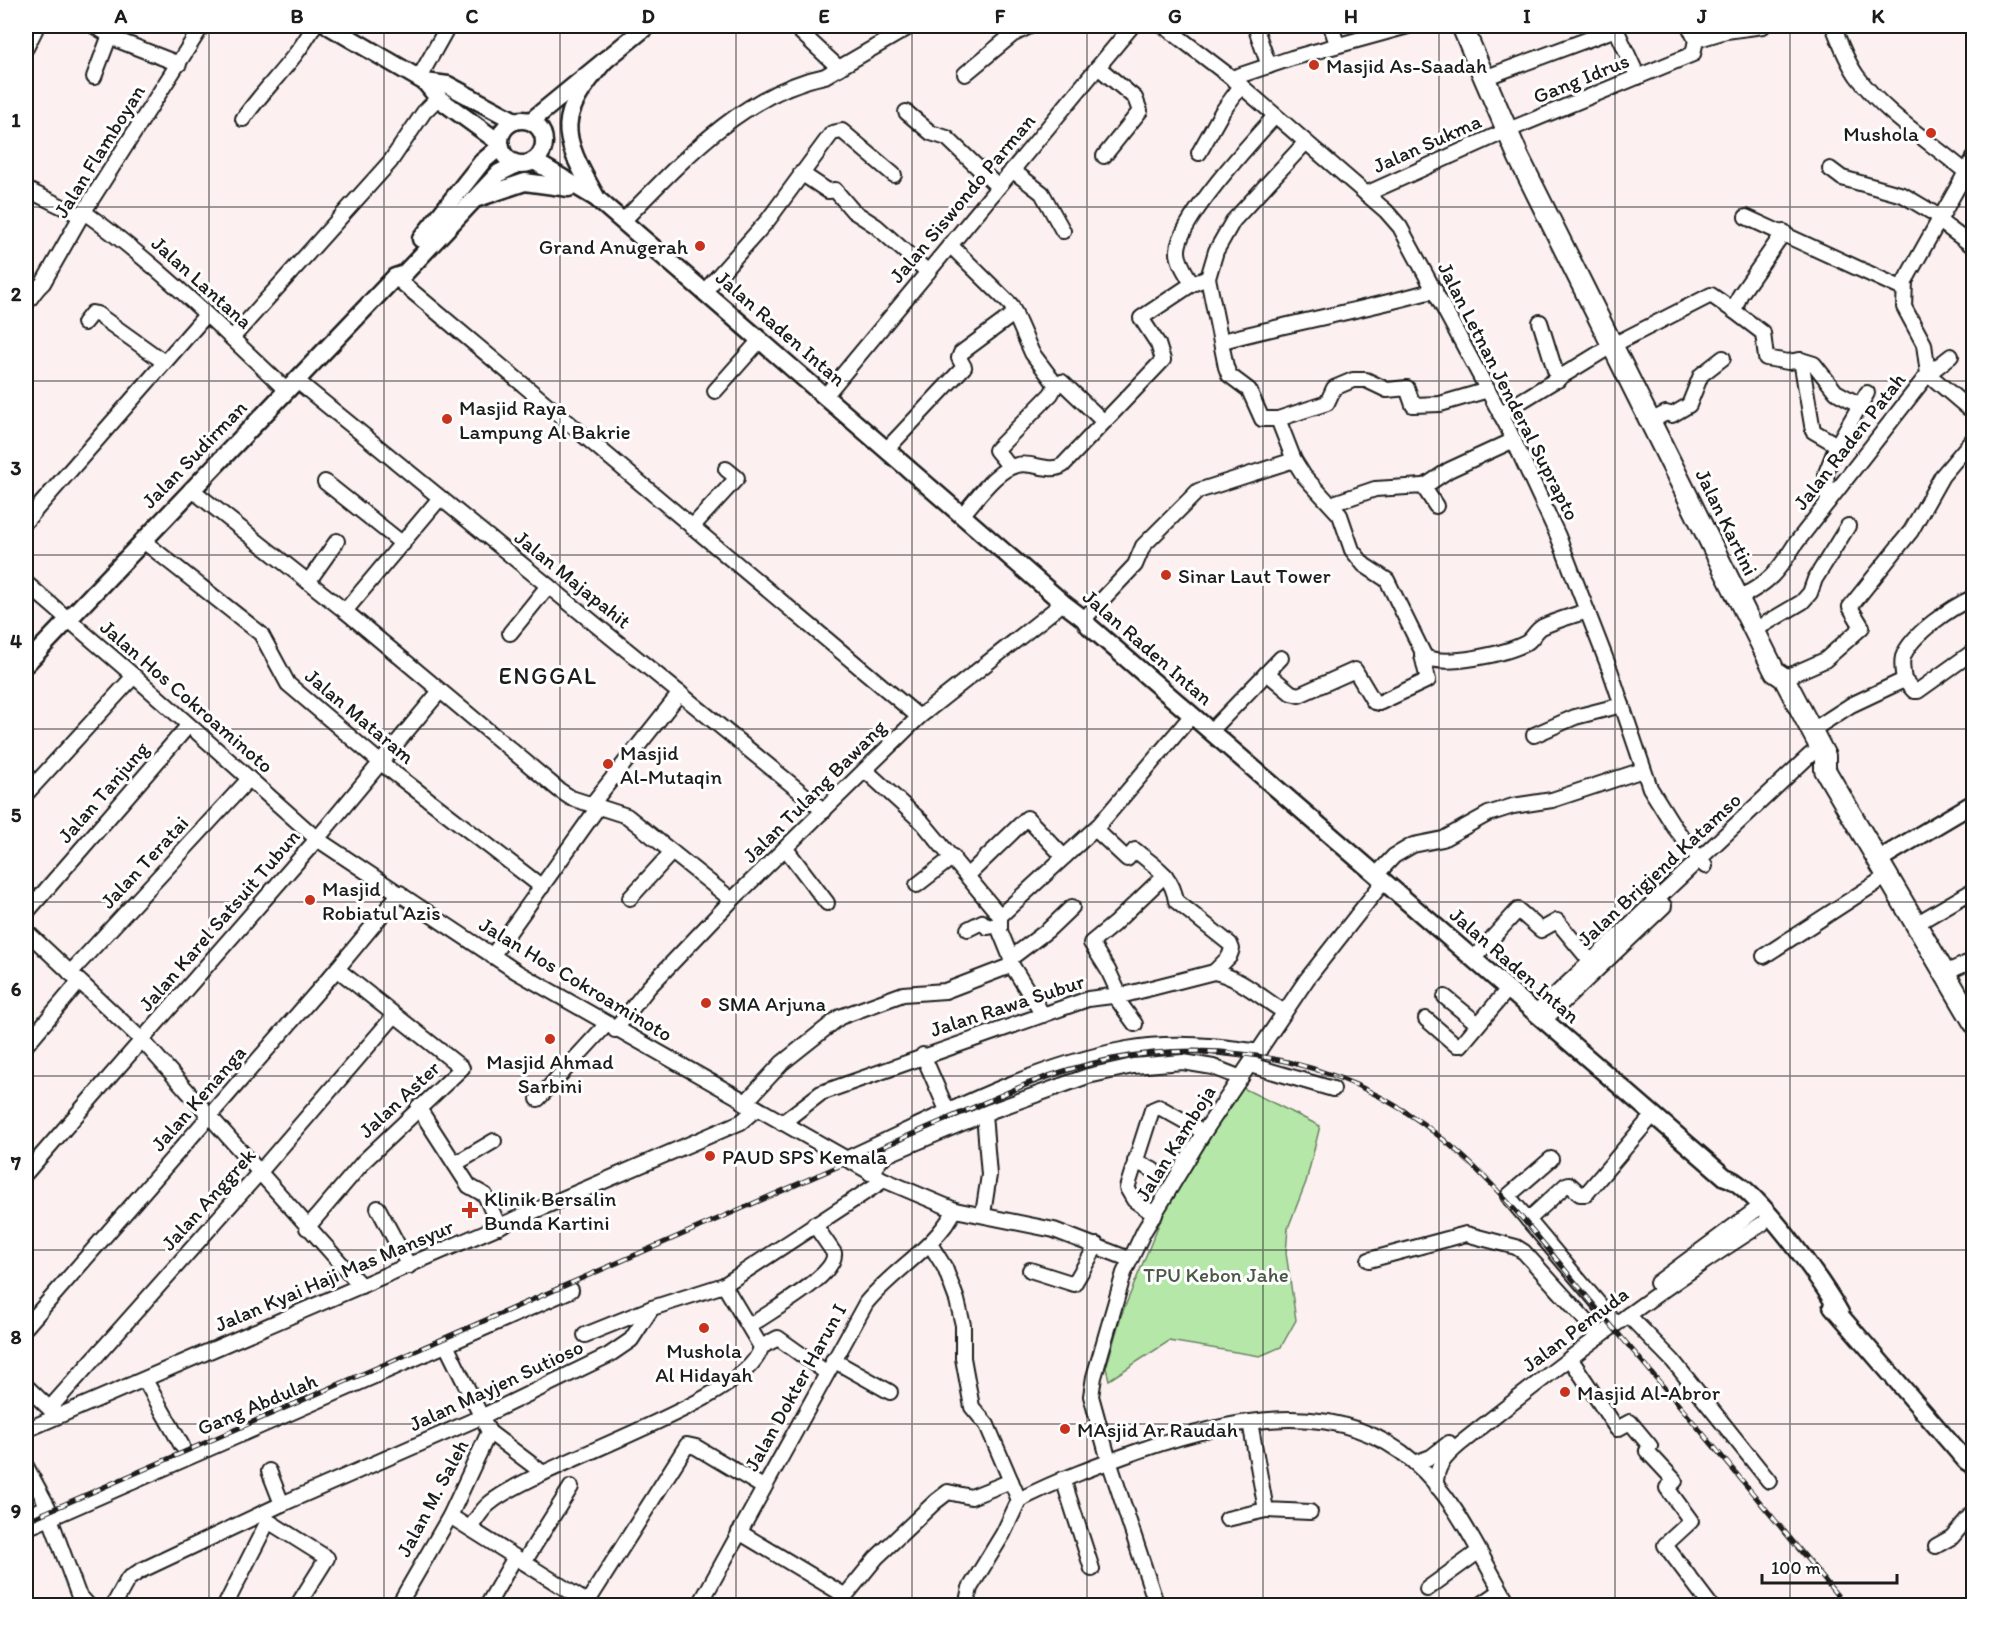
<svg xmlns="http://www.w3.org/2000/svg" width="1999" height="1631" font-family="Itim,sans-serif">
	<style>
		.green { fill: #b5e8a8; stroke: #688262; stroke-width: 1.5 }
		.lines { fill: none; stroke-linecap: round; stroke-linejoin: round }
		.minor-tunnel { stroke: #dad0d0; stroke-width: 14; stroke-dasharray: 14 7; stroke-linecap: butt }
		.minor-casing { stroke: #1c1c1c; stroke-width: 18 }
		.major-casing { stroke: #1c1c1c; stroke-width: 21 }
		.highway-casing { stroke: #1c1c1c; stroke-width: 24 }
		.minor { stroke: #fff; stroke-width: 14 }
		.major { stroke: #fff; stroke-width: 16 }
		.highway { stroke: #fff; stroke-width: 20 }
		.rail-casing { stroke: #1c1c1c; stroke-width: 5 }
		.rail { stroke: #fff; stroke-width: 3; stroke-dasharray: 9; stroke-linecap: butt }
		.grid { fill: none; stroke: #1c1c1c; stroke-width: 1.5; stroke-opacity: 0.55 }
		.poi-dot { fill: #c8321e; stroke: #fff; stroke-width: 2 }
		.labels { text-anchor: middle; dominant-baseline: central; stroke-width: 6; stroke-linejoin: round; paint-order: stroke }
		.poi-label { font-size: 21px; fill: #1c1c1c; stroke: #fff; text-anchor: start }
		.street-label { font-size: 21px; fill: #1c1c1c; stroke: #fff }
		.park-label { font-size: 21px; fill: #4a5946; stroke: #fff }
		.quarter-label { font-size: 24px; letter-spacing: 1.5px; fill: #1c1c1c; stroke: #fff }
		.neatline { fill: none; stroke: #1c1c1c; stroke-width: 2 }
		.grid-label { font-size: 20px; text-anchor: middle; font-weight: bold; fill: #1c1c1c }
	</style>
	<rect width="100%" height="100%" fill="#fcf0f0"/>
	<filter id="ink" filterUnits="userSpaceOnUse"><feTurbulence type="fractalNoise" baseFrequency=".0167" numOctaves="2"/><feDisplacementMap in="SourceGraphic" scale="12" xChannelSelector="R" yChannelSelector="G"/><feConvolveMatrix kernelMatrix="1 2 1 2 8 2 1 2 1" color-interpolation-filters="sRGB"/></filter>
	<g filter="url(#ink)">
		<!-- green -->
		<polygon class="green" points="1243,1088 1320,1126 1306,1182 1288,1228 1286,1253 1296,1320 1281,1347 1260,1356 1169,1341 1109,1380 1106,1368 1121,1316 1171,1195"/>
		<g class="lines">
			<!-- minor-tunnel -->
			<polyline class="minor-tunnel" points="1153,1170 1169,1178"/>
			<!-- minor casing -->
			<g class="minor-casing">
				<g id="minor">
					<polyline points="94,26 120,41 179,64"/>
					<polyline points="794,26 839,68"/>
					<polyline points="1164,26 1232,78 1386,211 1400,227 1507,426 1558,536 1610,670 1650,788 1675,828 1705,866"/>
					<polyline points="1255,26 1269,66"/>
					<polyline points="1331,26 1337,44"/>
					<polyline points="1618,26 1616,29 1638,77"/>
					<polyline points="1689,26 1696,40"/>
					<path d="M1833 26C1840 42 1846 61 1857 76 1888 118 1935 144 1974 179"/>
					<polyline points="26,48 37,26"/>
					<polyline points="1098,67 1135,98 1140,111 1104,156"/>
					<polyline points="965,74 1012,35 1030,26"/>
					<polyline points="94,77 110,35"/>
					<polyline points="419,78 448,26"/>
					<polyline points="1232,78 1292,58 1408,26"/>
					<polyline points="1484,78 1616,29"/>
					<polyline points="906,112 931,133 947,138 998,187"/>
					<path d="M243 119C266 86 295 61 314 26"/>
					<path d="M1306 142 1233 221 1216 251 1208 278 1226 367 1229 375 1249 390 1262 419H1278L1294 460 1304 476 1340 515 1352 550 1364 565 1387 580 1425 657C1446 667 1505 654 1526 643 1533 639 1535 631 1542 627 1556 620 1572 616 1587 611"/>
					<polyline points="1199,153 1222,112 1241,86"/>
					<polyline points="1830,169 1842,178 1903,195 1940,217"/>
					<polyline points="1012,170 1042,193 1063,231"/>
					<polyline points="801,173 828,191 835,190 853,211 876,226 928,272"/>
					<polyline points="26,189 81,216"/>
					<polyline points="1366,194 1506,131 1693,54 1696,40 1726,31 1763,26"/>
					<path d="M84 212C157 264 221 328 286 390"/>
					<polyline points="1746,217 1903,289"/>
					<polyline points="1938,220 1974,247"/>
					<path d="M623 221C680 163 742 93 825 76L911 26"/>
					<polyline points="1784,232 1740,295 1734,311 1763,333 1766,358 1788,362 1801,360 1814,364 1836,392 1860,405"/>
					<polyline points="950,245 1011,305 1032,353 1056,385"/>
					<polyline points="395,277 919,717"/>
					<path d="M1192 284C1187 274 1177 261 1178 250 1179 220 1253 140 1275 116"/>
					<polyline points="26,286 37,289 43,283 81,216 202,26"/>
					<polyline points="704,292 768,220 832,133 842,131 894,175"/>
					<polyline points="26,304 37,289"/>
					<polyline points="1540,322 1558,380"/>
					<polyline points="84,323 92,313 97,314 164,362"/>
					<polyline points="232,338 390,162 424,112 438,98"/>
					<path d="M1223 341C1293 322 1365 310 1435 290"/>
					<polyline points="1951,356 1928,374 1968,408"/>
					<polyline points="1801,360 1813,431 1837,445"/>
					<polyline points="296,380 824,811"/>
					<polyline points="1056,385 1062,382 1104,422"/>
					<polyline points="715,391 760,340"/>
					<polyline points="825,396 1132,26"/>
					<polyline points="1500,414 1611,346 1711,295 1734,311"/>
					<polyline points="1278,419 1327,403 1334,388 1353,380 1366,380 1387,390 1407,388 1413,405 1440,404 1488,390"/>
					<polyline points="1651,421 1666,413 1672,415 1689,405 1701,375 1723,358"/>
					<polyline points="886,450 964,367 959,358 961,353 1015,313"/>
					<polyline points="1010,467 996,450 1051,394 1056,385"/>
					<polyline points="325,482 403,544"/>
					<polyline points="1425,486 1449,470 1514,440"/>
					<polyline points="191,489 345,611 559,790 571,798 627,816 732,900"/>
					<polyline points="1828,502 1826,473 1837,445 1867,393"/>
					<polyline points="1331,504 1375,489 1423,486 1436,506"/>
					<path d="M962 515C977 499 995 470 1017 465 1032 461 1050 474 1063 465L1163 360 1158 344 1141 318 1192 284 1208 278"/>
					<polyline points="26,521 206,315"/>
					<polyline points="692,527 737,478 726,469"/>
					<polyline points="142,540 261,634 288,684 381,763 542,887"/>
					<polyline points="308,582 337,541"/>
					<polyline points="26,583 134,676 317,839 517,972 884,1180 955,1210 1054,1230 1129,1259"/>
					<path d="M1974 597C1952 607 1911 634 1903 657 1901 664 1903 673 1904 680L1914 691H1918L1974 651"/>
					<path d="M1737 599C1769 583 1777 573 1796 543L1928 374 1924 344 1904 307 1905 281 1974 158"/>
					<polyline points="345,611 440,498"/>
					<polyline points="1084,619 1135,565 1143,546 1198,491 1294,460"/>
					<polyline points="1753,631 1802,602 1810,593 1815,579 1848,526"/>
					<polyline points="510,633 548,586"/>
					<polyline points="1267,673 1291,693 1299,695 1355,670 1374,702 1379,703 1428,680 1422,655"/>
					<polyline points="1784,678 1825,660 1862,627 1850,607 1911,531 1942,476 1974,438"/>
					<polyline points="1211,731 1281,658"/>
					<polyline points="1811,731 1851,705 1904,680"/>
					<polyline points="1534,735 1575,717 1622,705"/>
					<polyline points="865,770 923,823 1000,916"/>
					<polyline points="26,794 134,676"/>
					<polyline points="592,804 680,693"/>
					<path d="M1095 829 1127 859 1135 850C1155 867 1172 874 1176 901L1230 944 1232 949 1229 957 1214 972"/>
					<polyline points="786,849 827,903"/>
					<polyline points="968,875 1027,818 1064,857"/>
					<polyline points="1376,875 1394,856 1413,845 1443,839 1488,814 1513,806 1552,800 1643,770"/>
					<polyline points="917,885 953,857"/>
					<polyline points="630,898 672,852"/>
					<polyline points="26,913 188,726"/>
					<polyline points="1000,916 1099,825 1192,715"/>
					<polyline points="1000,916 1000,931 1011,958"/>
					<polyline points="1916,924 1974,890"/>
					<polyline points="968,929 982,922 987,927 999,925"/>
					<polyline points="26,931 142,1040 361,1286"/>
					<polyline points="492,956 599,806"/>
					<polyline points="1764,956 1887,876"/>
					<polyline points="1011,958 1048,930 1072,907"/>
					<polyline points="1473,959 1518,910 1541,930 1557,921 1591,962"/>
					<polyline points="1011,964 1043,1015"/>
					<polyline points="70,973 249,779"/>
					<polyline points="1945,973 1974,960"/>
					<polyline points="1114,995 1135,1024"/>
					<polyline points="1120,996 1108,970 1091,943 1114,924 1165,875"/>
					<polyline points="1445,997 1478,1024"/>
					<polyline points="1536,1013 1810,755"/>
					<polyline points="1426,1019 1456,1045 1461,1045 1508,989"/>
					<polyline points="1544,1020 1664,906"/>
					<polyline points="615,1030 649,987 732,900 919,717 1063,603"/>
					<polyline points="26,1045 79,982"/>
					<polyline points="923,1055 946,1108"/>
					<polyline points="1250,1065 1333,1089"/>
					<polyline points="538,1099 606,1025"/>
					<polyline points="744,1104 782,1063 840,1017 903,994 945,991 1010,966 1011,958"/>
					<polyline points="418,1107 469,1186 485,1195 499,1227"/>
					<path d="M782 1123 821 1093 1088 999 1128 994 1214 972C1239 977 1262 998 1284 1012"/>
					<path d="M846 1159C936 1118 1029 1067 1127 1049 1170 1041 1216 1045 1259 1052"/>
					<polyline points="1551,1159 1508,1196 1610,1317"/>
					<polyline points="1135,1161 1153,1170"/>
					<polyline points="455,1164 494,1141"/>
					<polyline points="26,1173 317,839 440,691"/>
					<polyline points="870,1173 884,1156 991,1111 1088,1076 1133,1066 1183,1062 1213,1067 1241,1078"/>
					<polyline points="378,1208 409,1266"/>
					<polyline points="983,1214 989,1175 984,1114"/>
					<polyline points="1155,1215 1134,1200 1127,1188 1152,1110 1159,1107 1204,1132"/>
					<polyline points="1528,1220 1566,1185 1569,1184 1580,1194 1586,1194 1653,1115"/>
					<polyline points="307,1228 364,1161 462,1068 337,969"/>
					<polyline points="930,1244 945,1268 957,1300 963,1325 963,1358 972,1407 987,1425 1019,1500"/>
					<polyline points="1369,1260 1466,1234 1516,1247 1524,1252 1600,1336"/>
					<polyline points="1030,1270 1074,1284 1097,1245"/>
					<polyline points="1657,1283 1753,1212"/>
					<polyline points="1628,1315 1673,1361 1769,1481"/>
					<path d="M750 1326C768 1312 837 1276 834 1253L814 1224"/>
					<polyline points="26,1327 337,969 400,893"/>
					<polyline points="585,1335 652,1308"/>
					<polyline points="761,1347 778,1338 827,1373"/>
					<polyline points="1570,1358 1617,1429 1630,1422 1650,1446 1647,1451 1675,1481 1667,1488 1691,1521 1665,1545 1711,1606"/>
					<polyline points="833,1360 890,1392"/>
					<polyline points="145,1380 182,1446"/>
					<polyline points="26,1386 55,1414"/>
					<polyline points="50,1408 259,1173 395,1015"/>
					<polyline points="1250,1422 1266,1510 1310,1512"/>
					<polyline points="26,1430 741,1122 755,1110"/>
					<polyline points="489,1432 543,1473"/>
					<polyline points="1415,1463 1431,1457 1449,1443"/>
					<polyline points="26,1466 48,1507 26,1515"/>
					<polyline points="269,1471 282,1504"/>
					<polyline points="1063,1479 1092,1569"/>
					<path d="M1436 1486C1435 1466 1446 1456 1460 1444 1558 1366 1656 1291 1762 1224"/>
					<polyline points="263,1513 268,1521 327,1558 297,1606"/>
					<polyline points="450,1516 593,1606"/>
					<polyline points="1227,1519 1266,1510"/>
					<polyline points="26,1528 50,1518"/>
					<path d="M470 1528C476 1520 481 1510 490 1503 537 1464 752 1399 761 1347L724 1285"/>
					<polyline points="739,1532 844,1595"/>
					<polyline points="1936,1546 1952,1537 1974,1511"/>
					<polyline points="524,1562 571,1487"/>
					<polyline points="1427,1589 1478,1552"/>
					<polyline points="89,1606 78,1594 50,1518 571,1290"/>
					<polyline points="113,1606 128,1579 140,1571 282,1504 481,1417 609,1355 631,1340 652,1308 724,1285 884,1180"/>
					<polyline points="225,1606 268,1521"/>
					<polyline points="398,1606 450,1516 489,1432 446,1345"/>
					<polyline points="487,1606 515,1557"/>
					<polyline points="585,1606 687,1445 696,1447 763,1487"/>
					<path d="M699 1606 866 1303C894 1269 934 1249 955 1210"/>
					<polyline points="837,1606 876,1558 935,1502 948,1492 971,1497 1011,1481"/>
					<path d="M966 1606 970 1588 1003 1534 1019 1500C1058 1480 1099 1465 1141 1450 1229 1420 1335 1394 1414 1462 1457 1499 1481 1558 1510 1606"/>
					<polyline points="1157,1606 1109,1461 1091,1396 1094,1377 1124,1273 1144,1231 1204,1132 1307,979 1384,881"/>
					<polyline points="1479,1606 1501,1591"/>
				</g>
			</g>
			<!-- major casing -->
			<g class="major-casing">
				<g id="major">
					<polyline points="329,26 425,82 438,98 500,143"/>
					<polyline points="425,82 448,85 515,121"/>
					<circle cx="522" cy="142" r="22"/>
					<polyline points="531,121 647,26"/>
					<path d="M534 161 596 198 1063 603 1084 619 1089 626 1725 1177C1754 1184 1825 1285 1840 1313"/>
					<path d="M596 197C559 131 556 118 606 59"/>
					<polyline points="478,198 525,182 569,188"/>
					<polyline points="421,239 482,162 501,146"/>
					<polyline points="26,664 395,277 404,274 499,173 517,164"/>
					<polyline points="1878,860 1974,803"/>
					<polyline points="1832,1306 1966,1461 1974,1466"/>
				</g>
			</g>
			<!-- highway casing -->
			<g class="highway-casing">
				<polyline id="highway" points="1462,26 1519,158 1775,672 1784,678 1825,756 1825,770 1974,1023"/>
			</g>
			<!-- minor -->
			<use href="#minor" class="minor"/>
			<!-- major -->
			<use href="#major" class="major"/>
			<!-- highway -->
			<use href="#highway" class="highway"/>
			<!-- rail casing -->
			<g class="rail-casing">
				<path id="rail" d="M26 1521 1029 1083C1170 1029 1324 1041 1444 1140 1505 1190 1553 1257 1604 1317 1686 1412 1766 1509 1846 1606"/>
			</g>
			<!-- rail -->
			<use href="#rail" class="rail"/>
		</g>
	</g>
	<!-- grid -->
	<path class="grid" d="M209 26V1606M384 26V1606M560 26V1606M736 26V1606M912 26V1606M1087 26V1606M1263 26V1606M1439 26V1606M1615 26V1606M1790 26V1606M26 207H1974M26 381H1974M26 555H1974M26 729H1974M26 902H1974M26 1076H1974M26 1250H1974M26 1424H1974"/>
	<!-- markers -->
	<g class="poi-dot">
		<circle cx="1314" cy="65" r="6"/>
		<circle cx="1931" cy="133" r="6"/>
		<circle cx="700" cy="246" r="6"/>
		<circle cx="447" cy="419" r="6"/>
		<circle cx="1166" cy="575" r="6"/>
		<circle cx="608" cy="764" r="6"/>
		<circle cx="310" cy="900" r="6"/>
		<circle cx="706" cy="1003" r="6"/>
		<circle cx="550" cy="1039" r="6"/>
		<circle cx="710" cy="1156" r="6"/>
		<path d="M467 1201h6v6h6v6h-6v6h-6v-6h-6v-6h6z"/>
		<circle cx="704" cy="1328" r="6"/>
		<circle cx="1565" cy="1392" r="6"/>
		<circle cx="1065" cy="1429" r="6"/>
	</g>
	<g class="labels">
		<!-- poi labels -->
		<g class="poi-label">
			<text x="1326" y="65">Masjid As-Saadah</text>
			<text x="1919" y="133" text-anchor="end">Mushola</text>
			<text x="688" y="246" text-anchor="end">Grand Anugerah</text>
			<text x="459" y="407">Masjid Raya<tspan x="459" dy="24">Lampung Al Bakrie</tspan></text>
			<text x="1178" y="575">Sinar Laut Tower</text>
			<text x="620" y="752">Masjid<tspan x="620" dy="24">Al-Mutaqin</tspan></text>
			<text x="322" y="888">Masjid<tspan x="322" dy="24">Robiatul Azis</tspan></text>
			<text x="718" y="1003">SMA Arjuna</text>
			<text x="550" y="1061" text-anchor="middle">Masjid Ahmad<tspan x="550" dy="24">Sarbini</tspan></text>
			<text x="722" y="1156">PAUD SPS Kemala</text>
			<text x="484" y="1198">Klinik Bersalin<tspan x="484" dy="24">Bunda Kartini</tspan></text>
			<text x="704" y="1350" text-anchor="middle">Mushola<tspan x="704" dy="24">Al Hidayah</tspan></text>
			<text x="1577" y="1392">Masjid Al-Abror</text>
			<text x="1077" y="1429">MAsjid Ar Raudah</text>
		</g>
		<!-- street labels -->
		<g class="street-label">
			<text transform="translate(1581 78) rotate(-22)">Gang Idrus</text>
			<text transform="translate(1427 143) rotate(-24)">Jalan Sukma</text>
			<text transform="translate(99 151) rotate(-58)">Jalan Flamboyan</text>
			<text transform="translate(962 198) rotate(-50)">Jalan Siswondo Parman</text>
			<text transform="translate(202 282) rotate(42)">Jalan Lantana</text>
			<text transform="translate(781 328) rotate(41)">Jalan Raden Intan</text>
			<text transform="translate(1509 391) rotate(63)">Jalan Letnan Jenderal Suprapto</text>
			<text transform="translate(1849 441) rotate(-52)">Jalan Raden Patah</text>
			<text transform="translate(194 454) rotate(-46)">Jalan Sudirman</text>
			<text transform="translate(1727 522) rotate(64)">Jalan Kartini</text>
			<text transform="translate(573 579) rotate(39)">Jalan Majapahit</text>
			<text transform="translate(1148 647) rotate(41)">Jalan Raden Intan</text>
			<text transform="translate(187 696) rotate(41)">Jalan Hos Cokroaminoto</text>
			<text transform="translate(360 716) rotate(40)">Jalan Mataram</text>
			<text transform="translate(814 791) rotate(-45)">Jalan Tulang Bawang</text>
			<text transform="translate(103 792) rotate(-49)">Jalan Tanjung</text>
			<text transform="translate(144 862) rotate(-47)">Jalan Teratai</text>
			<text transform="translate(1659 869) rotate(-43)">Jalan Brigjend Katamso</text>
			<text transform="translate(219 920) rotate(-49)">Jalan Karel Satsuit Tubun</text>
			<text transform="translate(1515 965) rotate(41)">Jalan Raden Intan</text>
			<text transform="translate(576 979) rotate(31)">Jalan Hos Cokroaminoto</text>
			<text transform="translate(1007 1005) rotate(-18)">Jalan Rawa Subur</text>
			<text transform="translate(198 1098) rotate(-49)">Jalan Kenanga</text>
			<text transform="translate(399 1099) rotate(-43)">Jalan Aster</text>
			<text transform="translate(1175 1143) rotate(-58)">Jalan Kamboja</text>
			<text transform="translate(208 1199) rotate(-48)">Jalan Anggrek</text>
			<text transform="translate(334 1275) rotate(-23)">Jalan Kyai Haji Mas Mansyur</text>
			<text transform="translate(1575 1329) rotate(-37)">Jalan Pemuda</text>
			<text transform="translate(496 1385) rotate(-25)">Jalan Mayjen Sutioso</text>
			<text transform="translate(795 1387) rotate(-61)">Jalan Dokter Harun I</text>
			<text transform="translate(257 1404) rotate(-23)">Gang Abdulah</text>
			<text transform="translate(432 1498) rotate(-62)">Jalan M. Saleh</text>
		</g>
		<!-- park labels -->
		<g class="park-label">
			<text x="1216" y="1274">TPU Kebon Jahe</text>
		</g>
		<!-- quarter labels -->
		<g class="quarter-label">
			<text x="548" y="675">ENGGAL</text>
		</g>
	</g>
	<!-- margin -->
	<rect width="1999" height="1631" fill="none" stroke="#fff" stroke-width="66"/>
	<!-- scale -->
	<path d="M1762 1574v9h135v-9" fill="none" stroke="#1c1c1c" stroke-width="3"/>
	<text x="1771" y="1574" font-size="18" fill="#1c1c1c" stroke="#ffffff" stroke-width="4.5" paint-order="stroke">100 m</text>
	<rect x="33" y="33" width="1933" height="1565" class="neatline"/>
	<g class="grid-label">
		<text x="121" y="23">A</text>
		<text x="297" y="23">B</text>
		<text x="472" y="23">C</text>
		<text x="648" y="23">D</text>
		<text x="824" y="23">E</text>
		<text x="1000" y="23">F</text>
		<text x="1175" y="23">G</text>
		<text x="1351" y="23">H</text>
		<text x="1527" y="23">I</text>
		<text x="1702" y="23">J</text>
		<text x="1878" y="23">K</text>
		<text x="16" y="127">1</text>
		<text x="16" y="301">2</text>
		<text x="16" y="475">3</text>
		<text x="16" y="648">4</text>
		<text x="16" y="822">5</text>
		<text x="16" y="996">6</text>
		<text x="16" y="1170">7</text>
		<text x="16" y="1344">8</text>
		<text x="16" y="1518">9</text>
	</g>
</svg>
